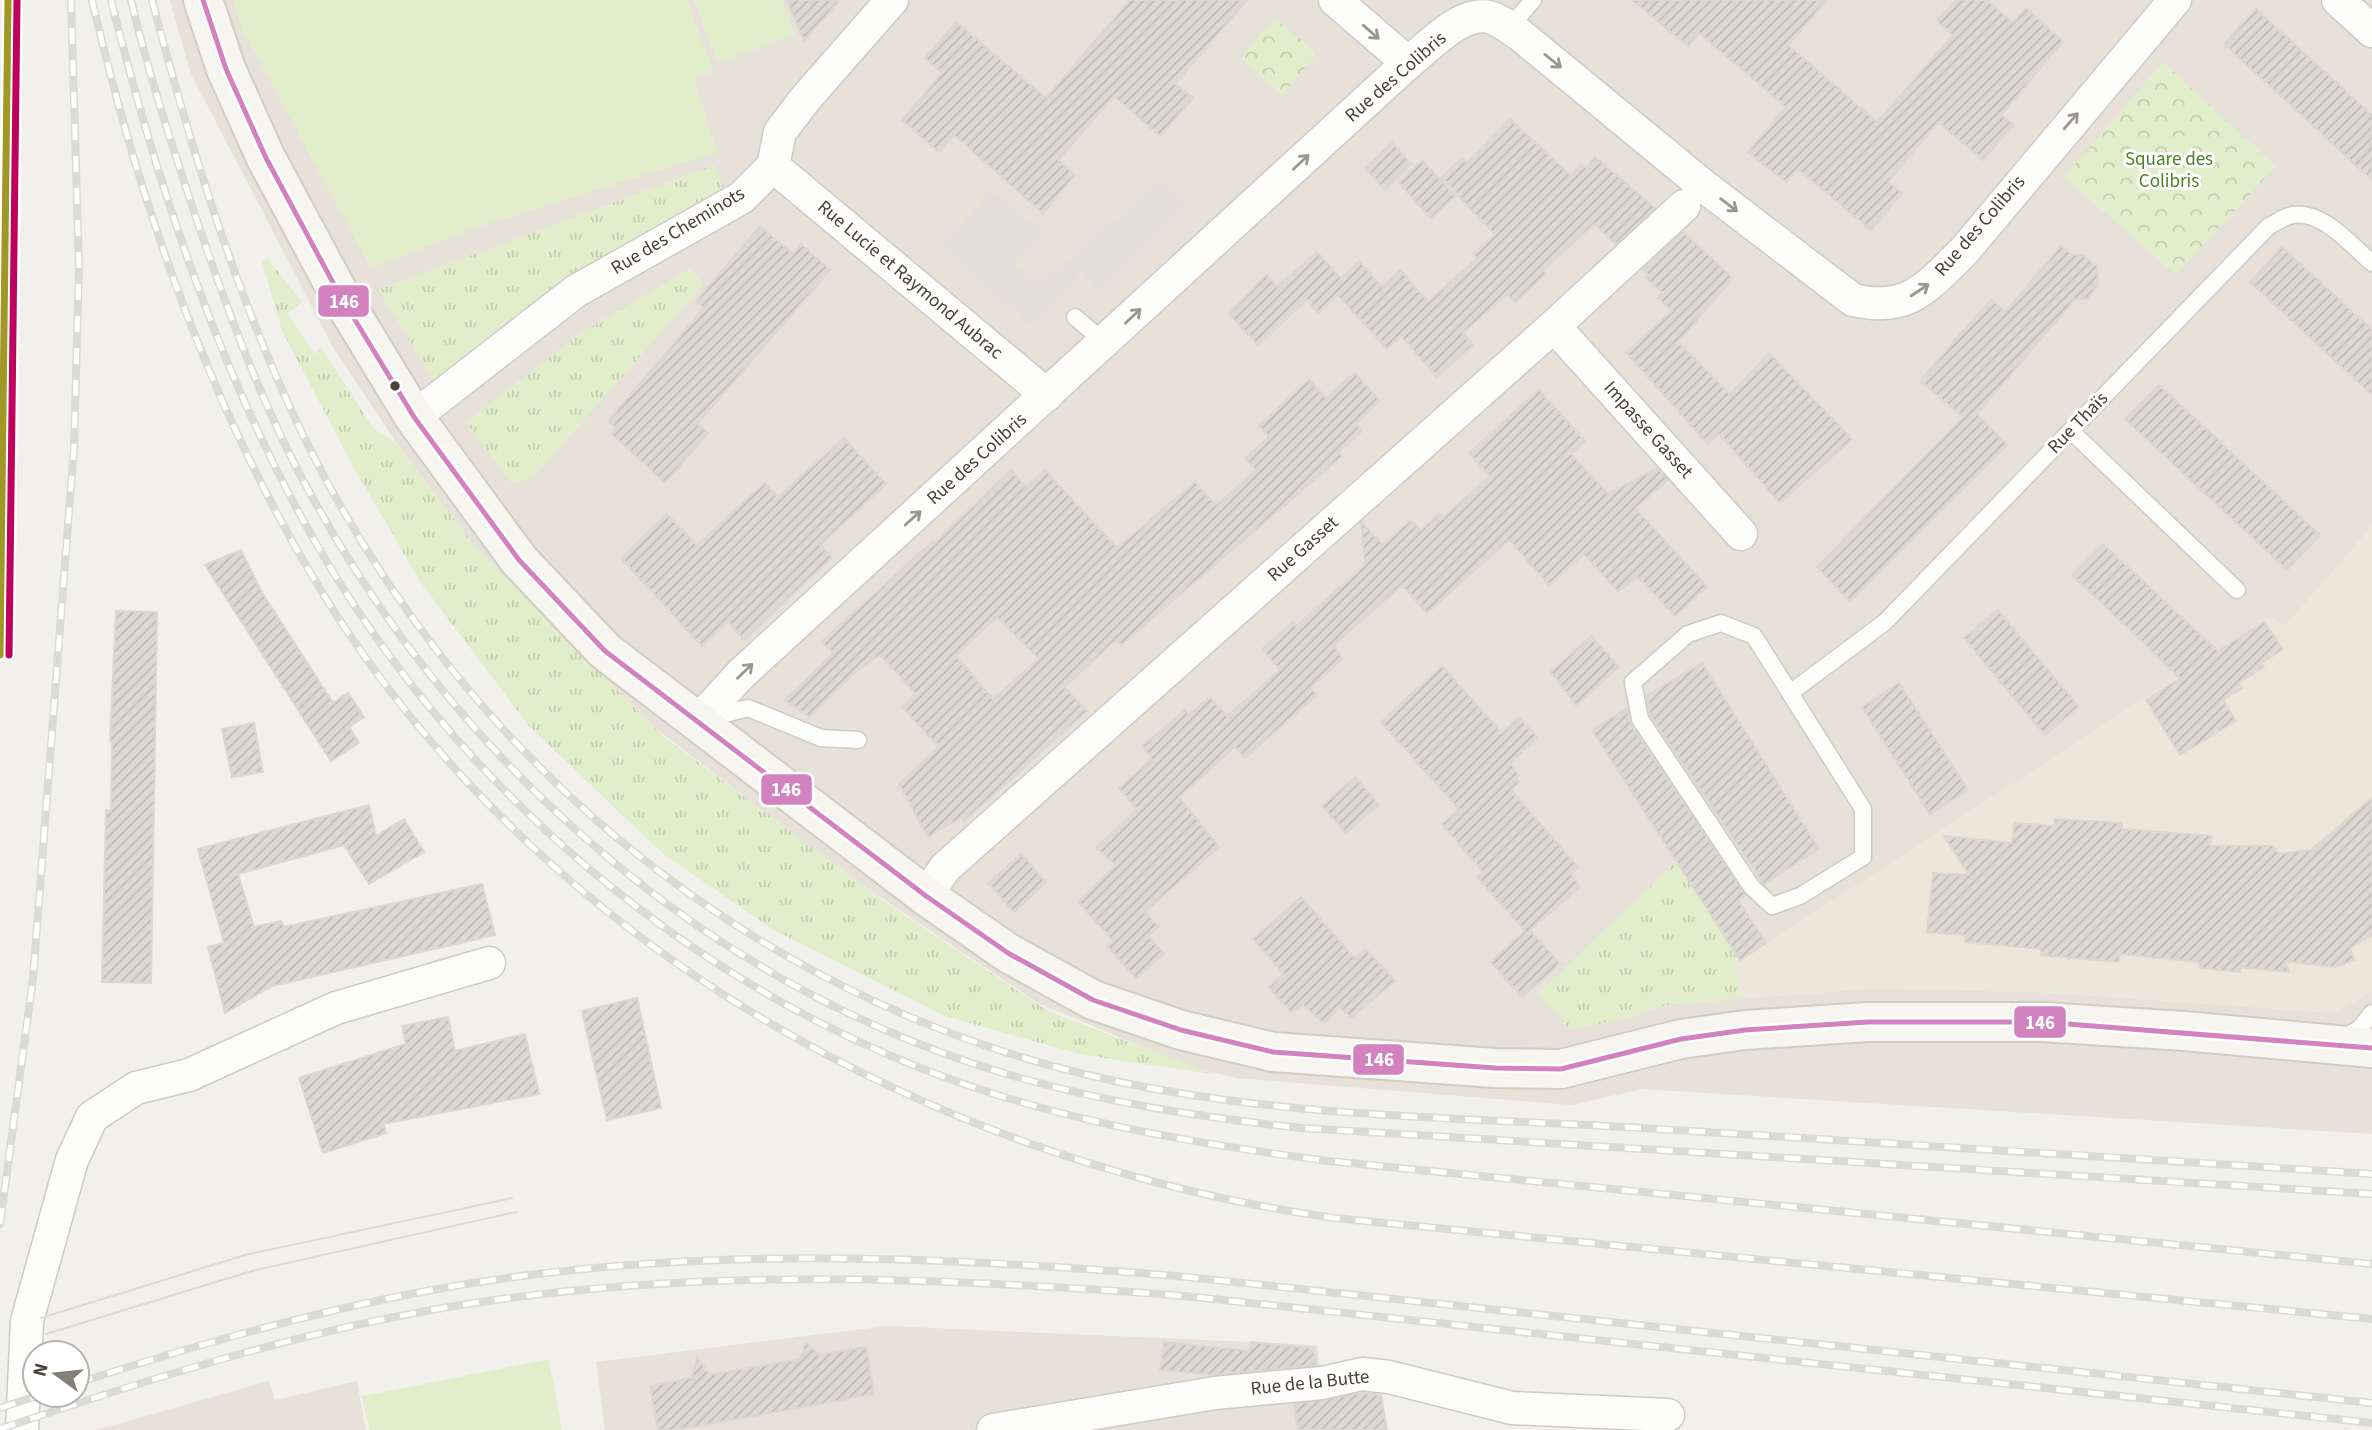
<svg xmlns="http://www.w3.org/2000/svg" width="2372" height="1430" font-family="'Source Sans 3',sans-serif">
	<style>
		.residential { fill: #e7e1d9 }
		.education { fill: #ede7db }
		.grass { fill: url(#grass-tufts) }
		.forest { fill: url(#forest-crowns) }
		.garden { fill: #e2eecb }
		.parking { fill: #e2dfdc }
		.building { fill: url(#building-hatch); stroke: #dbd7d1; stroke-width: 2; fill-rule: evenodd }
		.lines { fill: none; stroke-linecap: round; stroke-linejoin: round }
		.lane-casing { stroke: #cecbc6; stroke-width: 19 }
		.street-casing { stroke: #cecbc6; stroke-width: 35 }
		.secondary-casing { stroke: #d2cdc2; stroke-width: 42 }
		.lane { stroke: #fdfdfc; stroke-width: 16 }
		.street { stroke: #fdfdfc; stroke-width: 32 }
		.secondary { stroke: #f7f5f0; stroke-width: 38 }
		.tram { stroke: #dadad9; stroke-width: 2 }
		.rail-casing { stroke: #dadad9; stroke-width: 8 }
		.rail { stroke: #fff; stroke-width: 5; stroke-dasharray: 16; stroke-linecap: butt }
		.bus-1-casing { stroke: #fff; stroke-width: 10 }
		.bus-1 { stroke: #d282be; stroke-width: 5 }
		.rail-1-casing { stroke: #fff; stroke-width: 12 }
		.rail-2-casing { stroke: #fff; stroke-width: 12 }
		.rail-1 { stroke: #9f9825; stroke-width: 7 }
		.rail-2 { stroke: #bf005f; stroke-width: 7 }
		.oneway { stroke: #9b9690 }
		.bus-dot { fill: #4a4137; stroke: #fff; stroke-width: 2.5 }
		.labels { text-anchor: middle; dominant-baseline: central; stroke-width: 6; stroke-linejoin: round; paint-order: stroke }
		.street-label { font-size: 19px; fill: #4a4137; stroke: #fff }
		.park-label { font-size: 19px; fill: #4e8025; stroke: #fff }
		.line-badge { stroke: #fff; stroke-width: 2.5 }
		.badge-label { font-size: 19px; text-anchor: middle; font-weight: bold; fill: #fff }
	</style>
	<defs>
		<pattern id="grass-tufts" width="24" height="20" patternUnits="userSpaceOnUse" patternTransform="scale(1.75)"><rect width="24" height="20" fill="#e2eecb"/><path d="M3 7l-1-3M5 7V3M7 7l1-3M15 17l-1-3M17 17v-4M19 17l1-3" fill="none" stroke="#c3cdaf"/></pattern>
		<pattern id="forest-crowns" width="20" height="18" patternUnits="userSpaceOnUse" patternTransform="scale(1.75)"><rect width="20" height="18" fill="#e2eecb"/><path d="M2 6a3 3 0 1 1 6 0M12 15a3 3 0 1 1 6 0" fill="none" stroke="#c3cdaf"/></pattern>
		<pattern id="building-hatch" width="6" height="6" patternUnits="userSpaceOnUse" patternTransform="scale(1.75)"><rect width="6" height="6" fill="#dcd9d4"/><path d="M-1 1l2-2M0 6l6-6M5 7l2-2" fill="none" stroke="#bebbb7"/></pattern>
	</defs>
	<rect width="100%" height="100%" fill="#f2f0ec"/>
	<!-- residential -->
	<g class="residential">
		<polygon points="170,0 2372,0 2372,1134 1642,1089 1572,1105 1237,1078 1193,1068 1038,1003 847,875 655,728 472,544 397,444 334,349 190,72"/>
		<polygon points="888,1326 1317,1345 1329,1430 605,1430 596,1362"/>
		<polygon points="269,1381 275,1400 357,1381 366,1430 96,1430"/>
	</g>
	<!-- education -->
	<polygon class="education" points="2372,526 2372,992 2334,1013 2034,992 1869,989 1742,999 1735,964 2271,616 2285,626"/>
	<!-- grass -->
	<g class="grass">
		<polygon points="714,165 725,191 560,285 434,380 378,290"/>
		<polygon points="268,259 302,302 288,314 315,354 321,347 373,428 397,444 473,544 663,736 884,901 1048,1011 1213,1074 1083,1055 945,1016 774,930 663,854 528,725 421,583 355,470 282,331 262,262"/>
		<polygon points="691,268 703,285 532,479 511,483 466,422 579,334"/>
		<polygon points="1677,861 1740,960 1735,964 1742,999 1666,1005 1634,1016 1570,1030 1538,993"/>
	</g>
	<!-- forest -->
	<g class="forest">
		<polygon points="1275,18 1317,54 1282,95 1241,58"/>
		<polygon points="2163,62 2276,166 2176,275 2064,177"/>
	</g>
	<!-- garden -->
	<g class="garden">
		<polygon points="233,0 687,0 713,71 694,78 717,152 475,228 371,268 241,27"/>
		<polygon points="694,0 782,0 795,35 717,63"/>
		<polygon points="549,1359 562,1430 369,1430 362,1396"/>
	</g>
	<!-- parking -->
	<polygon class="parking" points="1160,183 1185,206 1097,290 1080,273 1031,326 943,246 991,191 1045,233 1015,263 1039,285"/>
	<!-- building -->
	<g class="building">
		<polygon points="787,0 840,0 804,41"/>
		<polygon points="1130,0 1247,0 1175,84 1193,98 1160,136 1114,96 1058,160 1075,175 1043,213 954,135 939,152 902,120 942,73 925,58 956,22 1046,98"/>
		<polygon points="1632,0 1827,0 1788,45 1877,122 1953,35 1937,21 1956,0 1987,0 2013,23 2026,8 2063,41 2001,115 2014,125 1983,160 1938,122 1888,182 1902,193 1871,230 1798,169 1786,182 1748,152 1786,107 1699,33 1688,46"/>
		<polygon points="2256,9 2372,115 2372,180 2224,44"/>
		<polygon points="1510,119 1571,176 1581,164 1586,168 1595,157 1655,208 1616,244 1594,224 1543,270 1546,274 1515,302 1507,294 1463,333 1473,345 1437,377 1401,336 1387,349 1338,295 1318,313 1307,300 1258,345 1229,314 1266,275 1277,287 1317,252 1341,278 1359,261 1382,287 1400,270 1428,302 1477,258 1473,254 1495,235 1441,177 1462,158 1467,163"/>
		<polygon points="1392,143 1411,164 1385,190 1365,168"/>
		<polygon points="1422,160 1455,196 1431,218 1399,183"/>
		<polygon points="760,226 793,254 801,244 830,270 697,424 708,433 665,483 612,434 616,428 608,421 704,308 696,301"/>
		<polygon points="1683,232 1733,278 1678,342 1730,394 1769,353 1852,439 1780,503 1719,434 1708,444 1626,352 1672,311 1657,298 1662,292 1645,277 1648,274 1643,269"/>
		<polygon points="2061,246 2072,255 2083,255 2097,266 2098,285 2087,299 2075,299 1977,414 2007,445 1850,601 1817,567 1963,417 1920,381 1991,299 2005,312"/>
		<polygon points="2282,247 2372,330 2372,395 2250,282"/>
		<path d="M1355 373 1380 401 1356 424 1362 431 1339 452 1342 456 1121 645 1116 640 1064 687 1087 711 964 821 962 817 928 837 899 784 939 747 902 707 916 694 880 655 856 671 809 717 785 700 834 653 821 642 932 542 934 544 1011 470 1026 487 1045 470 1117 548 1195 482 1216 505 1256 470 1245 458 1269 437 1259 426 1309 379 1326 398ZM997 617 1039 659 993 699 956 656Z"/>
		<polygon points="2159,385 2320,535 2287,570 2125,419"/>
		<polygon points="1539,390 1585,441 1571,454 1608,494 1657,468 1668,480 1635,508 1707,587 1675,616 1638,577 1618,592 1584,554 1549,585 1509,540 1427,613 1402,585 1334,645 1342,659 1310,688 1317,695 1245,758 1235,747 1179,797 1219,847 1145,912 1159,927 1148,936 1164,954 1136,978 1107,946 1114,941 1078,902 1116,865 1096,848 1137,809 1119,788 1152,759 1142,746 1185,710 1189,715 1210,697 1227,716 1280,670 1262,649 1293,622 1296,626 1365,565 1361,522 1383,545 1411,520 1420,531 1439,514 1443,518 1490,476 1469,453"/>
		<polygon points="844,438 886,484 820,545 832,557 744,640 728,622 702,646 621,558 667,514 697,545 765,483 778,497"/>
		<polygon points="2103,544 2218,651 2264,622 2283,649 2262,663 2264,667 2238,683 2242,688 2223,700 2236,721 2180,755 2146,700 2180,678 2072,575"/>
		<polygon points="241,550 261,591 333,703 348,693 364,717 349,727 359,743 331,761 205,565"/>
		<polygon points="1998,610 2079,707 2045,735 1964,638"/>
		<polygon points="116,611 157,612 151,983 102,982 106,810 111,811 112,741 110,741"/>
		<polygon points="1591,636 1619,667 1576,705 1551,672"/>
		<polygon points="1702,663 1819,849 1764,884 1650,715 1646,696"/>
		<polygon points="1442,666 1502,733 1519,717 1538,738 1510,763 1519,775 1516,778 1519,782 1511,790 1578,867 1571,874 1580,887 1530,930 1560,964 1522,997 1491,962 1525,931 1477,877 1483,872 1442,824 1459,809 1381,722"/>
		<polygon points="1899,683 1968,790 1930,814 1862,707"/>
		<polygon points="1627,708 1631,725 1746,895 1738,900 1766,943 1740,960 1592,730"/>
		<polygon points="254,723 263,772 232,777 222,729"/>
		<polygon points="1355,777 1379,805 1346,833 1322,806"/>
		<polygon points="2372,798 2372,935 2350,948 2354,960 2334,967 2285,961 2289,972 2240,967 2240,972 2200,968 2199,962 2120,954 2119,962 2041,955 2041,949 1965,942 1965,935 1927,932 1933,873 1969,875 1944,836 2012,843 2014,823 2054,826 2055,819 2122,823 2122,829 2212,836 2210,846 2274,846 2278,854 2311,850"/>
		<polygon points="369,805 376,836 404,819 424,852 369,884 344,845 238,874 254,927 281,921 284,927 482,884 495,935 272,986 225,1013 208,947 224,943 198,849"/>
		<polygon points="1021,854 1046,882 1014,912 988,883"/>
		<polygon points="1301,897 1355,959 1366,949 1395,981 1351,1018 1340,1007 1324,1023 1303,1005 1291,1012 1269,987 1284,974 1253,939"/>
		<polygon points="637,998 661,1108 607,1120 582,1011"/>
		<polygon points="448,1017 455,1051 525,1034 539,1094 383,1124 386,1133 323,1153 299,1078 406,1044 402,1026"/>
		<polygon points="806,1342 819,1355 866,1347 874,1394 677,1430 658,1430 650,1386 692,1378 697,1357 710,1375 800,1359"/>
		<polygon points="1164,1342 1250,1351 1251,1342 1313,1348 1316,1365 1210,1375 1160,1370"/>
		<polygon points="1363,1393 1381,1395 1387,1430 1298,1430 1294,1404"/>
	</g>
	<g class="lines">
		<!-- lane casing -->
		<g class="lane-casing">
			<g id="lane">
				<polyline points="1509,28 1533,0"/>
				<polyline points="1075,317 1104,342"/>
				<polyline points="2071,431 2237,590"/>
				<polygon points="1721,623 1754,636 1863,809 1863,857 1800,896 1772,906 1751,886 1640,719 1633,682 1688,634"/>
				<path d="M1790 693 1885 622 2269 226C2276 223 2282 218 2289 216 2319 206 2352 246 2372 263"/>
				<polyline points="706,719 748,708 821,738 858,740"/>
				<polyline points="2343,1038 2359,1029 2372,1013"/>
			</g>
		</g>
		<!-- street casing -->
		<g class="street-casing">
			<g id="street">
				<polyline points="1335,0 1408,63"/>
				<polyline points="2338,0 2372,31"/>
				<polyline points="773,166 1047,395"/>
				<polyline points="1554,326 1741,534"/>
				<polyline points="414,417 576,291 741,198 773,166 780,132 806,98 892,0"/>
				<path d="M698 721 741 674 1408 63C1429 47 1460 11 1489 17 1499 19 1511 29 1519 34L1705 187 1853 300C1909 313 1927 287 1964 251L2175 0"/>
				<polyline points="926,896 945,868 1554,326 1684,206"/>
				<polyline points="22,1430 27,1321 72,1160 92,1117 136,1088 189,1075 336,1008 489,963"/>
				<polyline points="993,1430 1215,1393 1322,1383 1362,1374 1389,1377 1512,1408 1668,1415"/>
			</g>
		</g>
		<!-- secondary casing -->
		<g class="secondary-casing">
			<polyline id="secondary" points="203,0 226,69 266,158 338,292 414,417 519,560 605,651 926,896 1008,953 1093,1000 1181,1030 1273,1052 1495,1068 1561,1069 1681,1039 1745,1030 1868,1022 2042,1022 2184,1031 2372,1048"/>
		</g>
		<!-- lane -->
		<use href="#lane" class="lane"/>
		<!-- street -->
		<use href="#street" class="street"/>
		<!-- secondary -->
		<use href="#secondary" class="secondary"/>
		<!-- tram -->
		<g class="tram">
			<polyline points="41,1318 245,1255 512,1198"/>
			<polyline points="46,1334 252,1271 516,1212"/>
		</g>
		<!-- rail casing -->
		<g class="rail-casing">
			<g id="rail">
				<path d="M92 0C142 215 217 429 337 616 559 956 939 1162 1334 1218L2372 1319"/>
				<path d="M111 0C158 188 220 376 317 545 458 790 696 992 964 1084 1083 1125 1205 1145 1329 1161L2372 1264"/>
				<path d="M131 0C148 72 171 142 194 212 228 312 264 412 316 504 453 750 675 954 940 1052 1057 1095 1178 1115 1302 1128L2372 1194"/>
				<path d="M152 0C191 149 237 299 304 437 458 752 741 992 1084 1074 1266 1118 1457 1117 1642 1128 1886 1143 2129 1158 2372 1174"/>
				<polyline points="0,1224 33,978 74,447 79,267 71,0"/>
				<path d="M77 1383C190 1347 304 1314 421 1292 675 1244 932 1255 1187 1277L2372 1403"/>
				<polyline points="0,1408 40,1395"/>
				<path d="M0 1429C143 1381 288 1335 437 1309 685 1266 935 1277 1185 1296L2372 1423"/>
			</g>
		</g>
		<!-- rail -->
		<use href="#rail" class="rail"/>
		<!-- bus-1 casing -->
		<g class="bus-1-casing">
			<polyline id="bus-1" points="203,0 226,69 266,158 338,292 414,417 519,560 605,651 926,896 1008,953 1093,1000 1181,1030 1273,1052 1495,1068 1561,1069 1681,1039 1745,1030 1868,1022 2042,1022 2372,1048"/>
		</g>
		<!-- bus-1 -->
		<use href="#bus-1" class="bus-1"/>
		<!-- rail-1 casing -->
		<g class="rail-1-casing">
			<polyline id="rail-1" points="0,655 8,0"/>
		</g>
		<!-- rail-2 casing -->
		<g class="rail-2-casing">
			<polyline id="rail-2" points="9,655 17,0"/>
		</g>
		<!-- rail-1 -->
		<use href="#rail-1" class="rail-1"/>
		<!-- rail-2 -->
		<use href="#rail-2" class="rail-2"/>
	</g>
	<!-- one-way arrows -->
	<defs><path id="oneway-shaft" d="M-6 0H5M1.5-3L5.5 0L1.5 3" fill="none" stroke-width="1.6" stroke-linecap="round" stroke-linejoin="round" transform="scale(1.75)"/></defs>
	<g class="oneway">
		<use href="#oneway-shaft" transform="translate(1371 32) rotate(41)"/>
		<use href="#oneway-shaft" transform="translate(1553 61) rotate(39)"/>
		<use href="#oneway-shaft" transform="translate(2071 121) rotate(-49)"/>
		<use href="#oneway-shaft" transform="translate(1301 162) rotate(-43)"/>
		<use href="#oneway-shaft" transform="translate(1729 205) rotate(37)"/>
		<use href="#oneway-shaft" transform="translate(1920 290) rotate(-33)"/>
		<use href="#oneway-shaft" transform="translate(1133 316) rotate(-43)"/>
		<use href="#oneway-shaft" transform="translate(913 518) rotate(-42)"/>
		<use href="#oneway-shaft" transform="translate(745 671) rotate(-44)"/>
	</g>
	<!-- markers -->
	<circle class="bus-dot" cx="395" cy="386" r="6"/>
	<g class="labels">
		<!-- street labels -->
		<g class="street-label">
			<text transform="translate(1396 77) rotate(-41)">Rue des Colibris</text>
			<text transform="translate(1980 226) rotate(-49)">Rue des Colibris</text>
			<text transform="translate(678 231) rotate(-31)">Rue des Cheminots</text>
			<text transform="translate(910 280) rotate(40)">Rue Lucie et Raymond Aubrac</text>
			<text transform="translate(2078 423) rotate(-46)">Rue Thaïs</text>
			<text transform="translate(1648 430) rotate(48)">Impasse Gasset</text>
			<text transform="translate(977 459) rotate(-42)">Rue des Colibris</text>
			<text transform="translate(1303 549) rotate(-42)">Rue Gasset</text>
			<text transform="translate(1310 1383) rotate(-6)">Rue de la Butte</text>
		</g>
		<!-- park labels -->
		<g class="park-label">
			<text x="2169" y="159">Square des<tspan x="2169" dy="22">Colibris</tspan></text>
		</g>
	</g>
	<g class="line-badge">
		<rect x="317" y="284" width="53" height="34" rx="7" fill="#d282be"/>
		<rect x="760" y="773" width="53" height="33" rx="7" fill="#d282be"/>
		<rect x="2013" y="1005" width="54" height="34" rx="7" fill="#d282be"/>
		<rect x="1352" y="1043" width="53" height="33" rx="7" fill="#d282be"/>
	</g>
	<g class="badge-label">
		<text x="344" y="308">146</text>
		<text x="786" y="796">146</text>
		<text x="2040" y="1029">146</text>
		<text x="1379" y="1066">146</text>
	</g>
	<!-- north arrow -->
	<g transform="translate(56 1374) rotate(285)"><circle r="33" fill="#ffffff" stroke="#b7b3af" stroke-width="2"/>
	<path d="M0-5L12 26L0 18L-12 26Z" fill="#857e76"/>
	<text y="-10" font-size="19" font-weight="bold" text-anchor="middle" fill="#4a4137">N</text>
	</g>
</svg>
